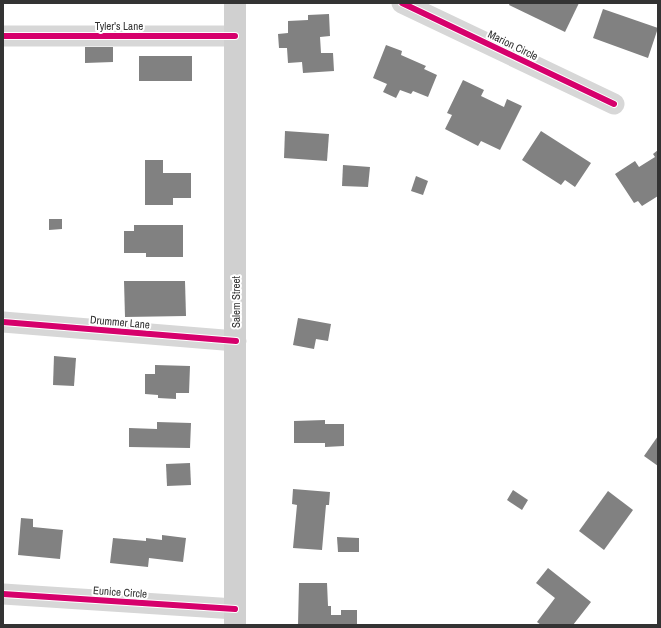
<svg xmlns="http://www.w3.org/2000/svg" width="661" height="628" font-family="'Archivo Narrow',sans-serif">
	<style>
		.building { fill: #818181 }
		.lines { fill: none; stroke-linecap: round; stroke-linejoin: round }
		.minor { stroke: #d7d7d7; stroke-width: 21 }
		.secondary { stroke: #d0d0d0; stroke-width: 22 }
		.cycleway-casing { stroke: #fff; stroke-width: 8 }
		.cycleway { stroke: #d6006c; stroke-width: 6 }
		.labels { text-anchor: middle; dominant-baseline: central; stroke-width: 4; stroke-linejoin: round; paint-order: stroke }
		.street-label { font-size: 11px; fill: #333; stroke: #fff }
	</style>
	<rect width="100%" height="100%" fill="#fff"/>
	<!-- building -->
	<g class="building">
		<polygon points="510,3 579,3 565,32 509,5"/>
		<polygon points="603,9 658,28 648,58 593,38"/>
		<polygon points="329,14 330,36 320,37 321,53 333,53 334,71 303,73 302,62 288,63 287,48 279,48 278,34 288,33 288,21 308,20 308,15"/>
		<polygon points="386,45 402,51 401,55 426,66 424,69 437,75 428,97 413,91 411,94 400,90 396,98 383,92 387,84 373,78"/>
		<polygon points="85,47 113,47 113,62 85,63"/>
		<rect x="139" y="56" width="53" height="25"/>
		<polygon points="463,80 484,90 481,96 504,107 507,99 522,106 500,150 481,141 478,146 445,129 452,115 447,113"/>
		<polygon points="285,131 329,134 327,161 284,158"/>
		<polygon points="541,131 591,163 575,187 565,180 561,185 522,160"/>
		<polygon points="658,150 658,196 642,206 638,201 634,203 615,174 635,161 639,167 655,157 653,154"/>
		<polygon points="145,160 163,160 163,173 191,173 191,198 173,198 173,205 145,205"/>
		<polygon points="343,165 370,167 368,187 342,186"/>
		<polygon points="416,176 428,181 423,195 411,191"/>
		<polygon points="49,219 62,219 62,229 49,230"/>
		<polygon points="134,225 183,225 183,257 146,257 146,253 124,253 124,231 134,231"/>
		<polygon points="124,281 185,281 186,316 125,317"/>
		<polygon points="298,318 331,324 328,341 316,339 314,349 293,345"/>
		<polygon points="54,356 76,358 74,386 53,385"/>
		<polygon points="155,365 190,366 189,393 176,393 176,399 158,398 158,395 145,394 145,374 155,374"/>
		<polygon points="325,420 325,424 344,424 344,446 325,447 325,443 294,443 294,421"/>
		<polygon points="157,422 191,423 190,448 129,447 129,428 157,429"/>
		<polygon points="658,436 658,466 644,456"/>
		<polygon points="190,463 191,485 167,486 166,464"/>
		<polygon points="293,489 330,492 329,505 326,505 322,550 293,548 297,505 292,504"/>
		<polygon points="513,490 528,500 522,510 507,500"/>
		<polygon points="608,491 633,510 604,550 579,531"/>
		<polygon points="21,518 33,519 33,527 63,530 60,559 18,555"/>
		<polygon points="162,535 186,538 183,562 149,558 148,567 110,563 113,538 146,541 146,538 162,540"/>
		<polygon points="337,537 359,538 359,552 338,552"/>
		<polygon points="548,568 591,602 573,625 541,625 537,622 555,598 536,583"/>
		<polygon points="299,583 327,583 328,606 331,606 331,615 341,615 341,610 357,610 357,625 298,625"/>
	</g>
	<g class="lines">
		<!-- minor -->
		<g class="minor">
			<polyline points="402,3 614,104"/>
			<polyline points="3,36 235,36"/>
			<polyline points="3,322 236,341"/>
			<polyline points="3,594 235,609"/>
		</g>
		<!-- secondary -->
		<polyline class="secondary" points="235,3 235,625"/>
		<!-- cycleway casing -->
		<g class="cycleway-casing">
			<g id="cycleway">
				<polyline points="402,3 614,104"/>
				<polyline points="3,36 235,36"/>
				<polyline points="3,322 236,341"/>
				<polyline points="3,594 235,609"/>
			</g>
		</g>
		<!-- cycleway -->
		<use href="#cycleway" class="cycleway"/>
	</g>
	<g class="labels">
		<!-- street labels -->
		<g class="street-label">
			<text x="119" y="26">Tyler's Lane</text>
			<text transform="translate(513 45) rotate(26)">Marion Circle</text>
			<text transform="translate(236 302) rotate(-90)">Salem Street</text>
			<text transform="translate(120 322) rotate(5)">Drummer Lane</text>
			<text transform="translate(120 592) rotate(4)">Eunice Circle</text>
		</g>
	</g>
	<!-- border -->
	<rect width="661" height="628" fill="none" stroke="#333333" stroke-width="8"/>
</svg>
